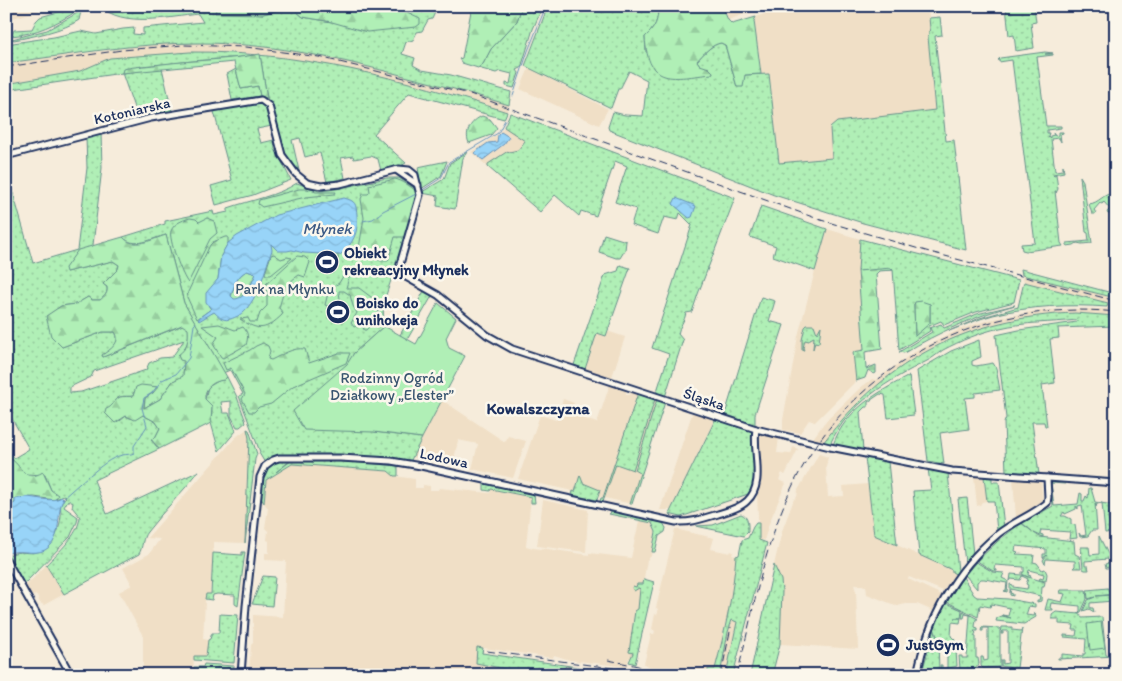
<svg xmlns="http://www.w3.org/2000/svg" width="1122" height="681" font-family="Itim,sans-serif">
	<style>
		.built { fill: #f0dfc6 }
		.grass { fill: url(#grass-dots); stroke: #668f8a; fill-rule: evenodd }
		.forest { fill: url(#forest-firs); stroke: #668f8a }
		.garden { fill: #b0efb6; stroke: #668f8a }
		.water { fill: url(#water-waves); stroke: #6692ba; fill-rule: evenodd }
		.lines { fill: none; stroke-linecap: round; stroke-linejoin: round }
		.stream { stroke: #6692ba; stroke-width: 1 }
		.tertiary-casing { stroke: #1b2f5e; stroke-width: 9 }
		.tertiary { stroke: #fbf7ec; stroke-width: 5 }
		.rail { stroke: #1b2f5e; stroke-width: 1; stroke-dasharray: 8 4; stroke-linecap: butt }
		.labels { text-anchor: middle; dominant-baseline: central; stroke-width: 5; stroke-linejoin: round; paint-order: stroke }
		.street-label { font-size: 15px; fill: #1b2f5e; stroke: #fbf7ec }
		.poi-label { font-size: 15px; font-weight: bold; fill: #1b2f5e; stroke: #fbf7ec; text-anchor: start }
		.park-label { font-size: 15px; fill: #395570; stroke: #fbf7ec }
		.water-label { font-size: 16px; font-style: italic; fill: #3a5884; stroke: #fbf7ec }
		.neighbourhood-label { font-size: 16px; font-weight: bold; fill: #1b2f5e; stroke: #fbf7ec }
	</style>
	<defs>
		<pattern id="grass-dots" width="8" height="8" patternUnits="userSpaceOnUse" patternTransform="scale(1.25)"><rect width="8" height="8" fill="#b0efb6"/><path d="M2 2h.1M6 6h.1" fill="none" stroke="#97cd9f" stroke-width="1.8" stroke-linecap="round"/></pattern>
		<pattern id="forest-firs" width="22" height="20" patternUnits="userSpaceOnUse" patternTransform="scale(1.25)"><rect width="22" height="20" fill="#b0efb6"/><path d="M5 1l3.5 6h-7zM16 11l3.5 6h-7z" fill="#97cd9f"/></pattern>
		<pattern id="water-waves" width="16" height="10" patternUnits="userSpaceOnUse" patternTransform="scale(1.25)"><rect width="16" height="10" fill="#98d4f8"/><path d="M0 5q4-4 8 0t8 0" fill="none" stroke="#82b6d7"/></pattern>
	</defs>
	<rect width="100%" height="100%" fill="#f6ecdb"/>
	<filter id="ink" filterUnits="userSpaceOnUse"><feTurbulence type="fractalNoise" baseFrequency=".02" numOctaves="2"/><feDisplacementMap in="SourceGraphic" scale="10" xChannelSelector="R" yChannelSelector="G"/><feConvolveMatrix kernelMatrix="1 2 1 2 8 2 1 2 1" color-interpolation-filters="sRGB"/></filter>
	<g filter="url(#ink)">
		<!-- built -->
		<g class="built">
			<polygon points="6,6 55,6 6,20"/>
			<polygon points="724,6 768,6 728,20"/>
			<polygon points="787,6 916,6 916,10 928,8 930,28 928,37 935,110 830,128 833,158 779,163 769,74 761,74 754,21 756,17"/>
			<polygon points="197,43 261,46 310,52 441,85 509,105 507,112 449,93 370,74 260,54 219,52 190,52 110,58 80,71 6,84 6,63 158,44"/>
			<polygon points="529,68 608,109 599,125 520,89"/>
			<polygon points="504,127 525,140 518,150 508,152 488,165 488,167 471,152 498,134"/>
			<polygon points="827,229 860,239 858,272 864,350 853,352 856,381 815,422 809,420 800,433 783,430 783,420 798,336 815,271"/>
			<polygon points="1022,275 1116,298 1116,316 1075,313 1038,316 1011,320 937,345 906,364 867,393 839,422 823,443 812,440 824,423 859,389 872,379 876,380 911,354 958,330 988,320 1036,311 1076,309 1107,309 1107,303 1024,282"/>
			<polygon points="607,331 625,337 612,377 585,369 597,332 606,336"/>
			<polygon points="610,384 626,389 626,394 630,395 632,391 665,402 632,504 518,479 540,415 556,420 563,399 574,403 570,414 597,423"/>
			<polygon points="442,400 505,442 508,436 526,441 513,478 472,469 478,444 458,440 453,465 412,457"/>
			<polygon points="693,411 716,418 671,510 660,510"/>
			<polygon points="247,429 249,438 245,543 214,542 210,595 206,595 205,602 203,639 208,640 206,657 194,656 193,675 143,675 143,636 119,592 132,585 123,568 149,554 160,539 147,538 236,437"/>
			<polygon points="760,433 779,437 777,453 791,454 793,447 798,449 785,475 782,473 779,480 786,483 770,521 764,540 759,540 757,493 759,483 757,436"/>
			<polygon points="819,454 828,457 826,467 828,497 844,496 843,486 868,484 875,535 953,571 952,572 955,574 943,591 909,577 908,579 942,595 933,611 917,604 906,604 897,606 867,594 866,586 854,585 856,591 858,649 780,644 782,591 774,565 782,531 794,499 797,497 798,490"/>
			<polygon points="292,464 388,471 394,476 415,479 415,488 423,488 423,485 430,486 430,490 438,490 439,488 490,493 491,489 531,497 526,546 533,548 541,549 541,548 589,555 589,553 631,558 639,521 651,523 656,532 651,556 647,560 640,602 639,627 632,658 629,658 627,667 570,660 554,655 553,658 477,647 476,663 534,675 249,675 251,645 253,643 253,615 283,617 286,561 265,560 265,553 269,553 269,541 267,540 268,531 265,528 268,508 264,503 266,480"/>
			<polygon points="974,477 984,477 987,501 982,502 980,505 977,506"/>
			<polygon points="1013,479 1041,481 1043,503 1016,518"/>
			<polygon points="543,500 588,510 586,552 537,546"/>
			<polygon points="675,529 714,538 711,549 730,553 731,551 733,552 732,555 736,556 734,588 721,645 715,669 708,669 708,675 668,675 644,664 651,634 654,634 655,631 652,629 655,614 657,615 658,612 658,609 656,608"/>
			<polygon points="46,565 64,594 44,605 40,603 37,595 32,596 26,586"/>
			<polygon points="732,620 737,621 726,675 720,675 728,632"/>
			<polygon points="566,666 610,675 553,675 554,668 562,669"/>
		</g>
		<!-- grass -->
		<g class="grass">
			<path d="M71 6H78L77 11C56 24 36 34 11 36L14 30 32 29 36 21 40 17 69 9Z"/>
			<path d="M100 6H226L216 9 263 14 282 9 295 10 303 17 332 22 411 15 404 11 411 6H438L432 19 428 20 422 31 417 32 413 40 406 42 402 54 415 58 413 65 422 70 451 75 511 92 509 105C471 93 432 83 393 73 326 56 268 43 198 43 134 43 70 55 6 63V44L54 37 81 31 96 34 123 29 134 28 133 34 143 35V28L203 22 198 14C170 17 122 28 100 6Z"/>
			<polygon points="522,6 543,6 533,29 521,68 517,70 519,73 514,88 506,86 506,83 510,84 512,74 500,71 496,73 478,68 483,64 491,49 517,21"/>
			<path d="M548 6H658C658 21 656 27 645 37L646 52 700 65 697 61C703 54 712 44 721 43L725 45 737 87 745 75 769 74 779 163 832 158 830 128 837 122 935 110 928 37 930 28 929 18 940 17 942 35 935 36 946 141 954 140 966 250 863 223 774 195 609 130 608 127 613 112 625 115 643 116 647 80 629 71 620 89H618L611 108 525 66Z"/>
			<polygon points="1006,6 1034,6 1036,22 1031,23 1034,48 1016,51 1014,35 1009,36"/>
			<path d="M81 11 79 20C65 30 31 37 14 40L12 39 47 30Z"/>
			<path d="M190 52C298 51 405 79 507 112L504 119 409 93 374 134 406 163 399 167 381 171 378 159 371 156 354 159 353 156 341 158 345 178 327 182 320 153 305 157 300 138 292 140 300 175 283 153 271 105 267 98 260 55C228 59 196 60 164 64 147 66 139 64 123 73L162 68 172 111 138 119 122 73 6 90V84L80 71 110 58Z"/>
			<polygon points="1045,52 1053,53 1045,54 1053,54 1053,55 1037,57 1046,126 1061,126 1061,128 1047,130 1047,133 1049,133 1048,136 1050,138 1050,136 1054,135 1053,133 1055,136 1058,135 1058,132 1063,132 1063,133 1060,134 1061,142 1059,138 1051,139 1055,171 1063,170 1063,165 1064,172 1053,174 1054,175 1056,174 1058,189 1056,193 1056,191 1055,191 1061,243 1063,246 1026,251 1022,250 1021,244 1035,243 1012,60 999,62 999,60 998,60 1000,58"/>
			<polygon points="236,69 241,89 258,86 260,96 232,100 227,74"/>
			<path d="M258 102C269 104 269 115 272 126L257 129 261 143 274 140 275 149 291 180 253 195 216 205 211 186 232 180 213 108Z"/>
			<path d="M510 113 735 198 698 294 692 312 686 313C685 321 679 326 678 334L683 340 665 397 656 394 669 354 652 348 692 225 680 213 678 220 664 217 658 234 631 225 636 209 615 202 627 166 615 161 596 216 581 211 579 216 555 195 540 212 488 167V164L508 151 509 152 518 150 525 141 504 127Z"/>
			<path d="M101 133 102 168 93 245 66 272 113 261 119 265 118 269 103 284 107 287C108 293 105 296 101 300H92L88 297 76 304 61 306 47 316 55 340 62 347 103 332H115C122 342 111 350 102 355L103 357 183 325 189 329V340L185 348 184 377 173 381 160 399 144 408 145 398 156 387 133 393 134 396C129 397 122 395 118 398 115 400 113 405 110 407L120 421 126 416C133 421 137 417 143 415L156 422 160 428 155 438 151 440 159 449 94 480 107 514 199 471C183 492 163 511 147 532 142 538 143 547 139 554L64 594 46 565C59 551 78 536 80 517L72 507 73 503 68 500 64 507 78 517 77 522 70 537 26 582 24 583 7 556C21 548 27 556 41 551 54 546 60 529 61 515 61 512 60 506 61 503 62 501 64 499 66 497L64 495 55 500 57 498 51 490 45 475 25 474 11 459 6 460V445L14 458 29 449 6 408V168L33 263 77 250 87 168 86 137ZM184 340 172 357 160 358 149 363 146 370 81 392 70 393V387L91 377 94 371Z"/>
			<polygon points="467,152 463,158 455,209 437,206 438,196 422,193 422,192 444,179 450,163"/>
			<polygon points="447,161 441,176 421,189 418,167"/>
			<polygon points="1080,176 1083,181 1092,243 1082,244 1077,243 1074,245 1067,246 1067,243 1089,241 1088,233 1086,232"/>
			<path d="M387 178H399L417 190 418 194 405 239 383 304 384 326 354 353 348 364 374 432 422 438 410 462C366 456 324 455 280 456L272 457 265 463 259 453 260 452 239 396 243 394 230 370 223 373 184 303 166 235C152 238 134 250 123 237L165 224V221L213 211 214 215 228 212V208C251 200 277 196 297 183L319 191 336 189Z"/>
			<path d="M1113 193H1116V213L1108 214 1107 212 1110 209 1104 202 1102 204 1100 203 1094 210 1096 213 1095 214H1092L1089 204C1099 203 1103 194 1113 193Z"/>
			<polygon points="761,206 827,229 815,271 773,256 776,246 750,237"/>
			<polygon points="604,234 626,241 625,250 620,258 616,258 599,252"/>
			<path d="M860 239 1019 280 1014 302 976 312 944 325 941 321 929 326 930 331 899 350 893 270 858 271ZM914 304H930V323L915 335Z"/>
			<polygon points="620,265 630,268 606,336 597,333 585,369 574,365 605,275 618,271"/>
			<polygon points="1021,269 1116,294 1116,298 1022,275"/>
			<path d="M1024 282 1108 303 1107 307C1069 304 1030 306 993 315 978 319 963 326 949 331L980 318 1018 307Z"/>
			<polygon points="424,291 432,296 407,340 400,335"/>
			<polygon points="761,297 775,301 769,321 784,325 755,414 755,425 725,414"/>
			<path d="M1015 305C975 316 939 332 904 353L899 352 932 332 930 328 941 324 944 328 977 314Z"/>
			<path d="M1075 313 1116 316V326L1058 328 1059 338 1050 339 1055 383 1042 385 1047 426H1045L1044 422H1032L1039 474 1006 472 1004 423 1006 418 996 335 1019 330 1077 322V320C1051 323 1025 322 1000 328 981 332 960 341 943 350 937 354 933 358 927 361 888 381 849 403 830 444L823 443C888 358 969 317 1075 313Z"/>
			<polygon points="807,325 814,325 817,333 821,326 819,343 815,342 813,349 814,337 810,339 809,341 805,340 803,348 804,350 802,350 802,340 805,327"/>
			<polygon points="979,340 981,357 972,361 972,365 976,366 993,363 996,368 1000,390 975,393 975,397 965,398 969,429 940,433 944,464 928,461 917,371 951,351"/>
			<path d="M909 376 914 415 888 418 885 395 880 394 868 402V407H865L860 412 863 451 833 445C845 410 878 392 909 376Z"/>
			<polygon points="227,377 237,397 246,422 240,427 237,427 231,416 231,401 221,402 223,413 229,413 236,431 219,451 211,423 212,406 205,399 208,387 220,380 224,380"/>
			<polygon points="638,393 655,399 633,470 616,464 603,502 600,501 601,498 603,498"/>
			<polygon points="657,399 665,402 632,504 630,504 640,473 635,470"/>
			<polygon points="716,418 751,430 753,432 755,472 751,493 681,517 669,514"/>
			<polygon points="247,429 249,430 257,454 255,459 245,543 249,438"/>
			<polygon points="865,457 888,462 897,545 874,535"/>
			<path d="M291 460 276 472 291 461 358 462 398 466V476H394L388 471 292 464 266 480 264 503 260 496C263 471 264 461 291 460Z"/>
			<polygon points="928,469 948,473 958,571 961,566 962,569 957,575 952,572 952,570 919,555 913,491 931,490"/>
			<polygon points="580,475 583,483 600,490 597,500 572,495 573,491 575,492"/>
			<polygon points="984,477 992,478 992,482 999,482 1004,527 997,531 994,501 987,501"/>
			<polygon points="1051,482 1065,482 1065,484 1051,483 1054,506 1078,504 1080,493 1082,494 1082,501 1084,501 1086,496 1088,498 1089,488 1091,488 1095,502 1113,505 1114,514 1108,514 1109,522 1113,522 1114,532 1105,533 1102,503 1097,504 1096,507 1095,503 1097,530 1092,530 1088,536 1080,537 1079,533 1081,536 1086,535 1082,505 1078,506 1078,509 1076,506 1076,509 1065,514 1064,512 1061,516 1065,516 1071,519 1071,524 1075,525 1077,538 1069,539 1070,532 1041,530 1040,534 1043,535 1043,537 1034,533 1040,537 1074,541 1075,554 1079,556 1081,568 1073,568 1075,566 1075,561 1046,559 1045,564 1043,560 1047,555 1043,558 1043,554 1046,554 1046,549 1016,546 1015,551 1018,552 1016,554 1034,555 1033,562 1037,563 1042,570 1045,569 1047,574 1046,581 1039,580 1040,578 1043,579 1044,574 1029,570 1028,575 1031,576 1030,578 1022,574 1022,572 1024,572 1024,567 995,565 994,569 997,570 997,571 993,571 977,561 998,541 1021,523 1033,532 1022,523 1053,506"/>
			<polygon points="485,483 534,494 535,503 531,503 531,497 491,489 490,491 484,490 484,484"/>
			<polygon points="967,498 973,554 965,563 958,499"/>
			<polygon points="613,511 663,523 666,528 665,532 659,536 655,552 652,552 656,532 652,523 609,514"/>
			<path d="M741 514C749 517 748 525 748 532L744 536 696 526 713 525Z"/>
			<path d="M756 523H759V540L767 543 733 675H726L737 622 732 620 728 632 720 675H708V669H715C725 631 733 595 736 556L739 555 742 540 748 538 753 527Z"/>
			<polygon points="1099,536 1110,558 1112,568 1106,568 1105,564 1109,563 1108,559 1085,561 1085,566 1088,566 1089,570 1085,570 1083,569 1081,547 1089,547 1090,555 1099,554"/>
			<polygon points="242,552 245,552 238,606 235,604 235,595 217,594 213,595 212,600 205,599 206,594 211,594 213,553 242,555"/>
			<polygon points="976,562 993,572 1004,573 1002,578 1008,581 1007,592 1004,591 1006,590 1007,583 984,579 981,579 977,582 977,589 965,575"/>
			<polygon points="774,565 781,580 782,591 780,644 772,675 750,675"/>
			<polygon points="1011,574 1022,575 1045,582 1044,587 1042,587 1041,601 1037,602 1037,600 1039,600 1040,596 1011,589 1010,593 1013,594 1013,596 1010,595 1010,584 1013,585 1013,587 1027,589 1028,585 1026,584 1028,579 1022,576 1020,580 1011,579 1010,581"/>
			<polygon points="263,576 275,577 272,606 252,604"/>
			<polygon points="963,577 974,595 977,597 1008,599 1035,604 1035,607 1029,606 1026,615 1034,616 1035,613 1036,617 1024,624 996,621 997,618 1002,616 1011,618 1002,615 1008,616 1010,608 991,604 990,607 980,605 978,617 947,602"/>
			<polygon points="644,579 654,582 635,664 629,662 633,653 629,652 635,611 638,609 640,589 639,588 634,591 632,588 633,586 636,587 637,584 643,584"/>
			<polygon points="1108,588 1109,592 1116,591 1116,596 1115,594 1096,596 1114,595 1116,609 1110,610 1110,606 1114,605 1113,601 1090,603 1090,608 1093,608 1094,612 1089,609 1083,611 1088,600 1095,597 1088,599 1087,590"/>
			<polygon points="1061,590 1086,590 1087,599 1081,612 1078,613 1080,611 1080,606 1051,603 1050,608 1053,609 1053,610 1045,610 1048,599 1062,602 1065,594 1060,593"/>
			<polygon points="946,603 962,610 961,618 954,618 961,618 960,623 952,622 951,636 955,640 954,650 956,650 957,666 945,669 944,672 941,671 940,665 942,665 942,669 947,668 947,646 941,646 941,650 940,650 938,642 939,670 943,675 921,675 934,630 938,639 934,628"/>
			<polygon points="963,611 978,619 976,619 975,627 978,628 978,631 974,631 976,633 974,636 976,637 976,658 978,658 979,664 975,669 973,668 960,669 959,656 962,656 962,658 967,658 970,615 965,614 964,618 962,618"/>
			<polygon points="1056,612 1080,614 1082,618 1102,617 1106,655 1116,655 1116,656 1058,659 1058,658 1062,658 1062,654 1083,656 1083,654 1085,654 1086,639 1064,637 1064,635 1076,636 1077,630 1073,630 1074,625 1059,624 1059,619 1052,619 1052,615"/>
			<polygon points="220,614 238,615 234,663 194,660 194,656 206,656 208,640 210,639 212,633 219,633"/>
			<polygon points="982,627 1000,628 1000,667 983,668 981,666 981,657 983,657 984,661 988,660 988,628 983,628 983,631 981,631"/>
			<polygon points="1002,627 1012,627 1012,630 1021,631 1022,628 1017,668 1014,667 1012,668 1001,666 1001,660 1003,660 1003,664 1008,663 1008,631 1003,631 1003,634 1001,634"/>
			<polygon points="477,647 483,648 482,653 632,675 610,675 566,666 562,670 554,669 553,675 534,675 476,663"/>
			<polygon points="204,664 234,666 233,675 193,675 194,667 203,667"/>
		</g>
		<!-- forest -->
		<g class="forest">
			<polygon points="226,6 411,6 405,12 420,19 420,24 416,27 367,32 332,22 303,17 295,10 282,9 263,14 215,13 216,9"/>
			<polygon points="472,6 522,6 517,21 491,49 483,64 478,68 462,63 459,59 462,58"/>
			<path d="M658 6H722L728 20 732 24 756 17 754 21 761 74 745 75 743 87H737L725 45 721 43C712 44 703 54 697 61L700 65 709 68 713 72 712 74C673 78 648 88 645 37 656 27 658 21 658 6Z"/>
			<path d="M260 54 267 98 260 96 258 86 241 89 234 62 122 73 123 69C136 66 149 66 162 64 195 60 228 60 260 54Z"/>
			<path d="M482 116 490 119 497 128 491 135 469 143C464 132 471 121 482 116Z"/>
			<path d="M395 179C403 181 410 186 416 191V196L405 237H395L388 261C376 262 368 255 359 248L364 218 361 199 363 194H368L370 192 369 185Z"/>
			<polygon points="299,189 307,189 316,192 336,192 335,194 306,197 262,207 258,204 259,200"/>
			<path d="M190 218 196 219 199 222 207 218 214 221 217 233 210 239 188 283C182 276 168 238 171 231 174 223 183 220 190 218Z"/>
			<path d="M166 235 184 303 227 377 224 380C213 381 204 388 205 399L212 406 211 423 159 449 151 439 155 438 160 428 156 422 143 415 135 420 126 416 115 423 105 413 106 409C113 407 114 400 120 397 123 396 130 397 133 396L136 387 141 385 158 387 153 393 145 398 144 408 160 399 173 381 183 376 184 361 180 360 178 355C187 349 189 340 188 329L182 325 103 357 102 355C110 350 122 342 115 332H103L62 347 51 336 46 316 61 306 76 304 88 297 92 300H100C105 296 108 293 107 287L103 284 118 269 119 265 113 261 66 272 65 268 78 250 123 237C134 250 152 239 166 235Z"/>
			<polygon points="225,237 228,237 228,243 221,256 218,279 214,285 208,305 211,309 197,319 187,297 188,292 210,245 213,242"/>
			<polygon points="274,254 281,259 287,257 292,258 271,275 266,275 265,273 271,255"/>
			<path d="M297 256 305 257 310 262 305 277 299 275C284 285 284 291 279 308L283 313 282 315C266 330 259 332 240 319L248 318 250 322H257L260 313 267 306V294L265 287 266 284Z"/>
			<polygon points="891,268 893,270 879,271 876,274 882,349 865,352 866,369 876,365 876,373 874,374 868,370 865,378 856,381 853,352 864,350 858,271"/>
			<path d="M247 271 256 274C252 283 246 299 234 300L231 297C234 287 237 275 247 271Z"/>
			<path d="M349 272 350 274 346 288H359L375 300 380 306 377 319 366 330H364L361 320 359 321 356 326 354 327 351 323 357 313 353 306 350 295 344 291H339C339 298 344 304 332 308L325 305 329 289 339 283 345 273Z"/>
			<polygon points="921,301 930,304 930,323 915,336 914,305 915,302"/>
			<path d="M219 324 235 330 243 327C249 333 248 338 246 345L223 358 221 357 213 344 218 337 202 326Z"/>
			<path d="M263 343 268 346 270 351 268 359 271 360C282 355 293 347 305 349L309 363 339 353H350L346 363 293 386 271 404 259 407 254 412H249L242 399 245 394 231 368 226 370 223 363 250 350 256 346Z"/>
			<path d="M11 459C23 467 24 483 43 472L51 490 58 495 55 500 34 497 16 498 15 503 6 508V460Z"/>
		</g>
		<!-- garden -->
		<g class="garden">
			<polygon points="319,254 338,255 338,259 332,264 332,271 318,269"/>
			<polygon points="438,303 456,318 446,338 449,348 465,356 422,438 374,432 304,430 293,411 347,364 354,353 384,326 416,344"/>
			<polygon points="1101,622 1105,648 1090,650 1087,624"/>
		</g>
		<!-- water -->
		<g class="water">
			<polygon points="501,132 509,137 504,144 483,160 474,153 488,143 497,142 498,135"/>
			<path d="M344 198C356 201 356 204 357 215 359 232 353 244 340 255L304 253 292 250 287 251H278L271 244 272 250C264 272 258 303 238 316 233 318 228 321 223 319 219 318 217 314 214 312L199 321 198 320 200 317 211 309 206 302V293L218 279 221 256 224 250 228 243 237 236 276 215ZM247 271 256 274C251 284 246 299 234 299L231 296C234 286 237 275 247 271Z"/>
			<polygon points="676,198 696,206 692,217 689,218 673,204"/>
			<path d="M25 497C36 497 52 503 62 497L64 499C55 510 64 539 45 550 33 556 19 548 6 554L9 547 6 541V508L15 503V499Z"/>
		</g>
		<g class="lines">
			<!-- stream -->
			<g class="stream">
				<polyline points="513,96 528,51 546,6"/>
				<polyline points="421,191 441,178 449,162 498,133 505,120"/>
				<polyline points="363,221 373,219 383,211 418,193"/>
				<path d="M90 475C100 467 110 458 122 455 127 454 130 455 134 453V446L147 426 142 408 144 398 152 393 162 380 176 374 189 358 194 325 196 323"/>
				<polyline points="62,499 88,476"/>
			</g>
			<!-- tertiary casing -->
			<g class="tertiary-casing">
				<g id="tertiary">
					<polyline points="6,156 151,118 261,100 269,106 282,155 296,174 307,183 321,186 340,184 399,169 409,170 415,175 420,195 400,264 401,271 406,277 438,295 487,335 512,349 756,429 830,447 952,471 1116,483"/>
					<polyline points="396,170 418,185"/>
					<polyline points="6,559 71,675"/>
					<path d="M241 675 246 606 260 477 265 466 273 460 279 458H340L391 461 421 466 676 522C692 523 704 518 718 514 728 511 740 508 747 501 766 484 752 451 756 429"/>
					<path d="M917 675C927 620 955 570 998 534 1013 522 1032 515 1047 503L1048 497 1047 478"/>
				</g>
			</g>
			<!-- tertiary -->
			<use href="#tertiary" class="tertiary"/>
			<!-- rail -->
			<g class="rail">
				<polyline points="6,67 122,50 184,45 246,47 319,57 470,94 821,220 926,251 1116,301"/>
				<polyline points="487,651 619,669 640,675"/>
				<polyline points="608,660 638,666 657,675"/>
				<polyline points="721,675 731,627"/>
				<path d="M737 675C752 617 762 556 786 500 842 370 976 297 1116 312"/>
			</g>
		</g>
	</g>
	<!-- icons -->
	<defs>
		<g id="stadium-disc" transform="scale(1.25)"><circle r="9.5" fill="#1b2f5e" stroke="#fbf7ec"/><path d="M0-5a6.5 5 0 1 0 0 10a6.5 5 0 1 0 0-10ZM-3.5-1.8h7v3.6h-7Z" fill="#fff"/></g>
	</defs>
	<g fill-rule="evenodd">
		<use href="#stadium-disc" x="327" y="262"/>
		<use href="#stadium-disc" x="338" y="312"/>
		<use href="#stadium-disc" x="888" y="645"/>
	</g>
	<g class="labels">
		<!-- street labels -->
		<g class="street-label">
			<text transform="translate(132 111) rotate(-13)">Kotoniarska</text>
			<text transform="translate(704 399) rotate(18)">Śląska</text>
			<text transform="translate(444 458) rotate(12)">Lodowa</text>
		</g>
		<!-- poi labels -->
		<g class="poi-label">
			<text x="344" y="253">Obiekt<tspan x="344" dy="17">rekreacyjny Młynek</tspan></text>
			<text x="356" y="303">Boisko do<tspan x="356" dy="17">unihokeja</tspan></text>
			<text x="906" y="645">JustGym</text>
		</g>
		<!-- park labels -->
		<g class="park-label">
			<text x="285" y="289">Park na Młynku</text>
			<text x="392" y="378">Rodzinny Ogród<tspan x="392" dy="17">Działkowy „Elester”</tspan></text>
		</g>
		<!-- water labels -->
		<g class="water-label">
			<text x="327" y="228">Młynek</text>
		</g>
		<!-- neighbourhood labels -->
		<g class="neighbourhood-label">
			<text x="538" y="408">Kowalszczyzna</text>
		</g>
	</g>
	<!-- margin -->
	<rect width="1122" height="681" fill="none" stroke="#fbf7ec" stroke-width="25"/>
	<rect x="12" y="12" width="1097" height="656" fill="none" stroke="#1b2f5e" stroke-width="2" filter="url(#ink)"/>
</svg>
